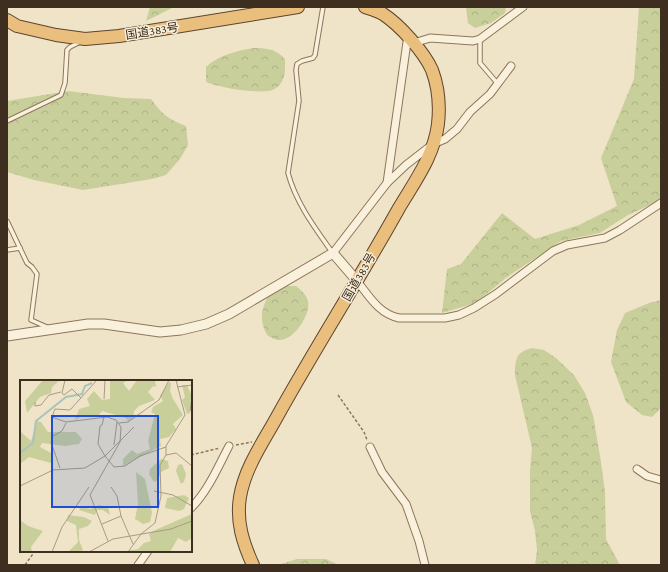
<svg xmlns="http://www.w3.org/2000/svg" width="668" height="572" font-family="'Crimson Pro','Noto Sans JP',serif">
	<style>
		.forest { fill: url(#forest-crowns) }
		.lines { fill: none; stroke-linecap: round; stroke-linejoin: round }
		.service-casing { stroke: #8d765c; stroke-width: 5.5 }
		.minor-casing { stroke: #8d765c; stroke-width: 9 }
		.tertiary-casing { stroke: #8d765c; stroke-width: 11 }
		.trunk-casing { stroke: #5b4430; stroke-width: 14 }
		.path { stroke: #8d765c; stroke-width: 1.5; stroke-dasharray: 3 2; stroke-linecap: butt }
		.service { stroke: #faf1dc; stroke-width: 3.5 }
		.minor { stroke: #faf1dc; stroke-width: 7 }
		.tertiary { stroke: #faf1dc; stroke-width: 9 }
		.trunk { stroke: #eabe7c; stroke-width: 12 }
		.labels { text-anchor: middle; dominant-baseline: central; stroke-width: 3; stroke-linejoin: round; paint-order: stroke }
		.street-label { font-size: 12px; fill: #3d2e20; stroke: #f7eed8 }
		.inset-river { fill: none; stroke: #a9c4bc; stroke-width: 2 }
		.inset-road { fill: none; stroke: #a89b85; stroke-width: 1 }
		.view { fill: #1d4ed8; fill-opacity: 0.15; stroke: #1d4ed8; stroke-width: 2 }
		.inset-edge { fill: none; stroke: #3d2e20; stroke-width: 2 }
	</style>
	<defs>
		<pattern id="forest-crowns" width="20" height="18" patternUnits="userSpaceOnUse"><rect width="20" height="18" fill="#c9cf9b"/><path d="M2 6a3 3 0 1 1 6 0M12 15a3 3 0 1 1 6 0" fill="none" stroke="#aeb285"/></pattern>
	</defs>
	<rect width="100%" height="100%" fill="#f0e4c8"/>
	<!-- forest -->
	<g class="forest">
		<polygon points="150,7 174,7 146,21"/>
		<polygon points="462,7 506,7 505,13 491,23 475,28 468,23 466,8"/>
		<polygon points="639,7 661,7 661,200 628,215 600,233 561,241 507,277 476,303 442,313 447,269 461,264 502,213 535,239 579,225 617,206 601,158 634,79"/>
		<path d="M253 48C266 48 276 49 285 59 285 67 286 76 281 83 279 87 272 91 268 91 253 93 220 88 206 82V67C219 55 236 51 253 48Z"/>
		<path d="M68 91 124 98 151 99C163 115 168 119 186 126L188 145 180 159 166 175 152 179 83 190 34 180 7 172V101Z"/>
		<path d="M288 286H296C301 290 306 294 308 301 311 314 294 341 279 340 275 340 270 337 267 335 258 317 262 308 271 290Z"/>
		<polygon points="661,300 661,408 652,417 642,415 626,402 611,362 617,330 625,313 649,303"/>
		<path d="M532 348 544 350 556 358 574 375 585 393 593 415 601 462 605 492 606 539 620 565H535L537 550 535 531 530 511V470L532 448 515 375C515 359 516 352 532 348Z"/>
		<polygon points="297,559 326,559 339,565 278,565"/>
	</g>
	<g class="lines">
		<!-- service casing -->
		<g class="service-casing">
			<g id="service">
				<path d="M323 7 315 55 313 58 302 61 297 64 296 70 299 101 288 173C296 203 315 228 332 252"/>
				<polyline points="480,39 480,63 498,84"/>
				<polyline points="7,121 61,95 65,83 67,50 70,47 80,42"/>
				<polyline points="7,221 27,263 32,267 37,274 31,320 49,328"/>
				<polyline points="7,250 20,248"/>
			</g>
		</g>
		<!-- minor casing -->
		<g class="minor-casing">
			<g id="minor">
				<polyline points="414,43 430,38 473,41 480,39 523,7"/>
				<polyline points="387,183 408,35"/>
				<polyline points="333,253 387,183 406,165 433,144 445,139 457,129 470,112 490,94 511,66"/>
				<path d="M357 281C369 296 379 314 399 318H445L459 315 474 308 496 294 553 251 567 245 605 238 620 230 661 203"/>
				<polyline points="370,447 382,472 406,504 419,541 425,565"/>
				<polyline points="637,469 647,476 661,480"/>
				<path d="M191 508C208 491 218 467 229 446"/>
				<polyline points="138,565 148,551"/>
			</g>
		</g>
		<!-- tertiary casing -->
		<g class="tertiary-casing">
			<polyline id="tertiary" points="7,336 88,324 104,324 160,332 181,330 206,324 229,314 333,253 357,281"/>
		</g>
		<!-- trunk casing -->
		<g class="trunk-casing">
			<g id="trunk">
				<polyline points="7,20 17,26 56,35 85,39 119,36 298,7"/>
				<path d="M253 565C243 543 236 522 240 497 245 467 264 441 278 415 317 345 360 278 399 208 415 181 434 156 438 124 440 106 438 86 432 70 424 52 400 25 383 14 378 11 371 9 365 7"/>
			</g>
		</g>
		<!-- path -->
		<g class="path">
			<polyline points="338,395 364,432 367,440"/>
			<polyline points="236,445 252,442"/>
			<polyline points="191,455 220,448"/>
			<polyline points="25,565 35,551"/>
		</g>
		<!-- service -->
		<use href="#service" class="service"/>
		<!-- minor -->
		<use href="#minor" class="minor"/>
		<!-- tertiary -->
		<use href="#tertiary" class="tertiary"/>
		<!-- trunk -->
		<use href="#trunk" class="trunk"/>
	</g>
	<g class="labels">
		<!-- street labels -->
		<g class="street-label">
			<text transform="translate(152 31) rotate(-9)">国道383号</text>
			<text transform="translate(359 277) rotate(-60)">国道383号</text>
		</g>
	</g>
	<!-- overview -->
	<g transform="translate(20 380)">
		<rect width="172" height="172" fill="#f0e4c8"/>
		<path d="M23 0H40L32 7 31 13 20 17 7 33 5 21ZM90 0H109L103 3 109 11 117 0H135L136 7 133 6 128 12 135 20 119 26 114 31 113 38 108 41 106 38 82 31 78 36 64 35 55 40 59 29 70 26 67 19 74 11 82 20 90 19ZM149 2 151 3 150 11 153 19 163 35 153 44 156 49 149 57 140 59 141 66 103 86V79L112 70 117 74 130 69 128 61 135 34 131 32 133 27 143 21 140 16ZM162 5H167L172 16 170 33 167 34 162 20 165 17ZM17 41 21 42 28 52H56L62 59 59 64 45 66 22 63 20 67 33 74 31 83 9 77 0 84V51L11 61ZM141 79 148 81 149 88 141 92 138 100 134 102 129 94 130 89ZM162 84 166 94 164 102 161 104 156 91 158 85ZM116 92 125 99 132 133 130 142 123 144 115 139 118 124ZM164 115 169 118 164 129 159 131 145 128 147 118ZM79 125 88 127 90 135 83 130H77L75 135 59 130 61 127 71 129ZM172 134V158L166 162 158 158 150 172H100L118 169 124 163 131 161 129 154 133 151ZM48 135 64 137 72 141 68 146 59 149V160L63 170 60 172H48L58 162 56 145 47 141ZM0 140 8 146 23 151 11 167 12 172H0Z" fill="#c9cf9b"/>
		<path class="inset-river" d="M0 73 13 63 16 41 46 17 62 14 65 6 72 3"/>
		<path class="inset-road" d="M45 0 42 13 44 15 52 9 61 18M77 0 50 30 35 29 32 37 46 42 87 37 96 40 101 47 100 62 70 115 88 161M157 7 172 5M84 19 85 0M15 22V26L21 25 29 15 41 12M170 31 172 18M84 37 82 45 80 46 78 64 85 76 114 47M99 43 108 42 139 20 149 0M94 65 97 42M146 75V66L165 35 156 0M40 88 31 62 33 56 42 51 46 43M0 106 33 90 65 88 85 76 94 87 105 86 120 76 146 67M91 107 97 116 101 136 113 164M134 111 153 115 172 126M82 144 101 136M32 172 42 147 69 107M69 172 93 159 151 149 172 141M108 172 121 154 135 143 141 116 140 85 146 75 156 73 172 86"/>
		<path class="view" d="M32 36H138V127H32Z"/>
		<rect width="172" height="172" class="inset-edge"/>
	</g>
	<!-- border -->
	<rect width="668" height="572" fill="none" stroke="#3d2e20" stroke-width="16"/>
</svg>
